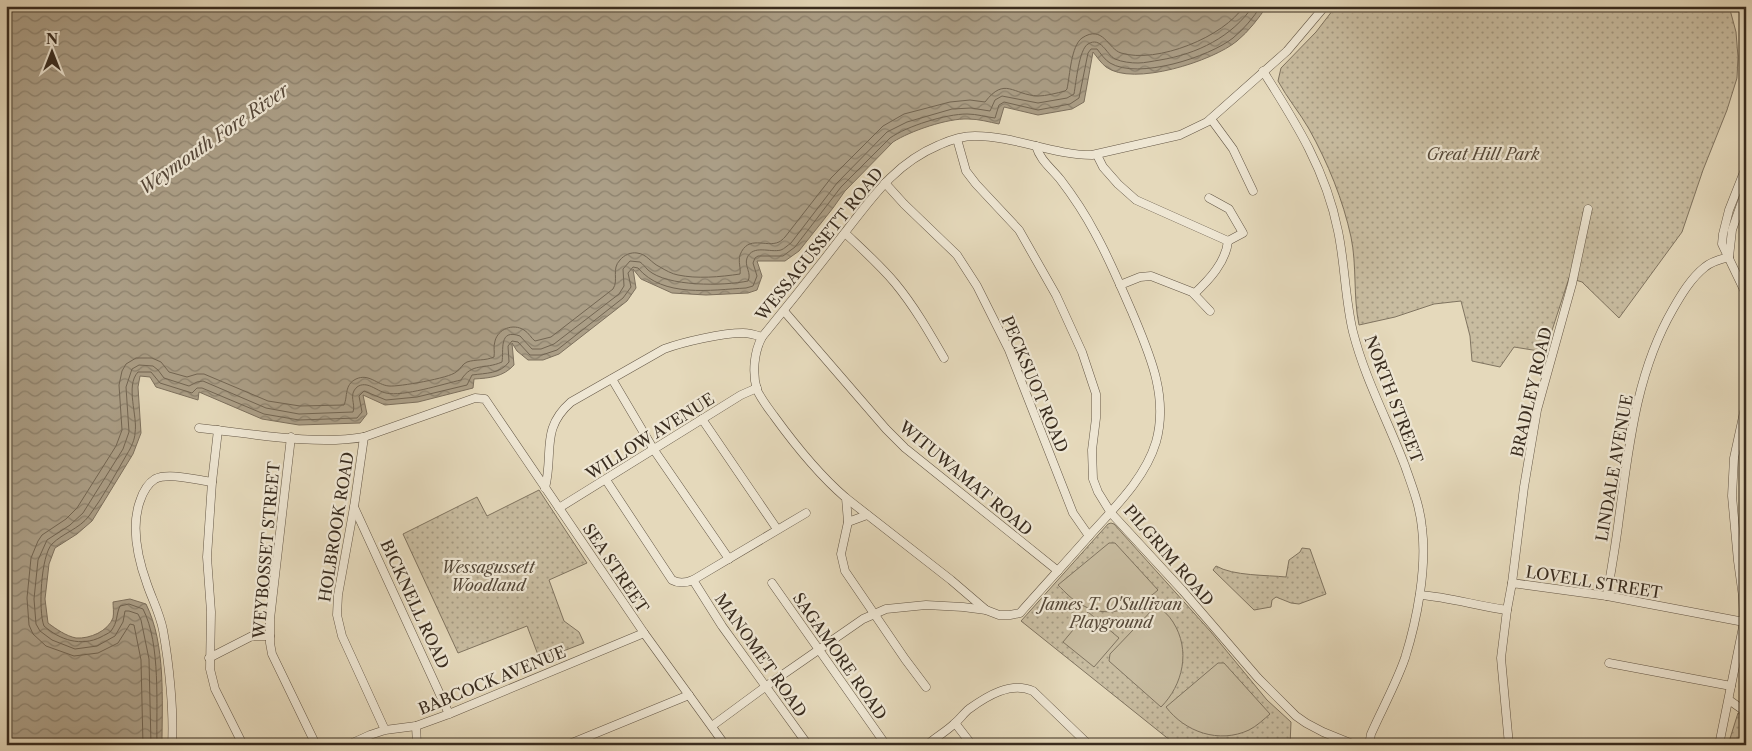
<svg xmlns="http://www.w3.org/2000/svg" width="1752" height="751" font-family="'Libre Caslon Text',serif">
	<style>
		.green { fill: url(#green-dots); stroke: #807460 }
		.pitch { fill: #c8bca0; stroke: #807460 }
		.water { fill: url(#water-waves); stroke: #7d705d }
		.lines { fill: none; stroke-linecap: round; stroke-linejoin: round }
		.shore { stroke: #726552; stroke-width: 1 }
		.minor-casing { stroke: #645746; stroke-width: 9 }
		.minor { stroke: #eee6d3; stroke-width: 8 }
		.labels { text-anchor: middle; dominant-baseline: central; stroke-width: 4.5; stroke-linejoin: round; paint-order: stroke }
		.park-label { font-size: 16px; font-style: italic; fill: #564939; stroke: #eee6d3 }
		.street-label { font-size: 16px; fill: #392c1f; stroke: #eee6d3 }
		.water-label { font-size: 18px; font-style: italic; fill: #564839; stroke: #eee6d3 }
	</style>
	<defs>
		<pattern id="green-dots" width="8" height="8" patternUnits="userSpaceOnUse" patternTransform="scale(1.25)"><rect width="8" height="8" fill="#c8bca0"/><path d="M2 2h.1M6 6h.1" fill="none" stroke="#a39982" stroke-width="1.8" stroke-linecap="round"/></pattern>
		<pattern id="water-waves" width="16" height="10" patternUnits="userSpaceOnUse" patternTransform="scale(1.25)"><rect width="16" height="10" fill="#ab9e86"/><path d="M0 5q4-4 8 0t8 0" fill="none" stroke="#8c816d"/></pattern>
	</defs>
	<rect width="100%" height="100%" fill="#e5d9bb"/>
	<filter id="stains"><feTurbulence type="fractalNoise" baseFrequency=".004" numOctaves="4"/><feColorMatrix values="0 0 0 0 .2 0 0 0 0 .09 0 0 0 0 .02 0 0 0 .5 -.17"/></filter>
	<radialGradient id="worn" r=".72"><stop offset=".6" stop-color="#630" stop-opacity="0"/><stop offset="1" stop-color="#630" stop-opacity=".3"/></radialGradient>
	<!-- green -->
	<g class="green">
		<path d="M1336 6H1675L1680 12 1691 6H1729L1736 32 1738 57 1737 78 1727 110 1703 170 1682 232 1619 318 1582 282 1569 278 1545 352 1514 347 1500 367 1472 361 1470 336 1461 301 1434 304 1395 317 1359 325C1353 296 1357 266 1351 237 1343 200 1328 163 1309 129 1300 113 1287 98 1278 81L1281 68 1316 32Z"/>
		<polygon points="539,490 587,563 549,580 564,621 579,632 584,643 540,660 527,626 458,653 403,534 477,497 487,516"/>
		<polygon points="1111,523 1114,524 1211,632 1267,700 1291,722 1290,745 1176,745 1021,621 1108,524"/>
		<path d="M1302 548 1310 549 1326 594 1299 604 1291 603 1276 597 1272 600 1271 607 1254 610 1213 570 1216 566C1233 576 1267 575 1286 577L1289 560 1300 552Z"/>
		<polygon points="1738,713 1746,718 1746,745 1728,745"/>
	</g>
	<!-- pitch -->
	<g class="pitch">
		<path d="M1109 543H1115L1158 590C1138 608 1108 620 1082 605 1072 600 1065 592 1058 585Z"/>
		<path d="M1157 605C1162 610 1169 615 1173 622 1191 650 1183 685 1161 707L1109 661 1110 654Z"/>
		<polygon points="1088,612 1119,638 1094,667 1063,642"/>
		<path d="M1218 663H1224L1270 714C1264 719 1257 726 1249 730 1219 744 1185 732 1166 707Z"/>
	</g>
	<!-- water -->
	<path class="water" d="M6 6H1267C1258 19 1249 31 1237 41 1213 61 1133 87 1106 67 1101 63 1097 57 1093 52L1084 102 1072 109 1038 115 1004 107 999 124C989 122 979 119 968 119 948 118 910 131 893 142L845 191 833 208 799 251 785 261H757L762 276 757 290 748 293 706 295 672 293 641 279 633 269 636 288 627 301 559 354 543 360H528L517 351 512 343 514 365C503 377 490 378 474 379L473 388 418 402 385 405 363 395 367 414 360 423 299 425 262 419 199 392 198 400 156 387 150 377 140 376 138 387 141 433 133 454 92 521 77 534 55 548 49 564 45 599 48 623C56 629 66 636 76 638 90 639 108 631 113 618 114 613 113 606 113 602L130 599 146 604C166 644 162 701 162 745H6Z"/>
	<g class="lines">
		<!-- shore -->
		<g class="shore">
			<path d="M143 745 141 660 134 625 130 624 118 643 98 653 74 656 46 646 33 634 29 625 27 598 31 558 38 541 42 535 66 519 77 508 116 446 122 430 119 385 122 371 126 364 136 358H152L161 362 169 372 187 377 197 374H204L268 401 300 406 344 405C348 396 344 385 356 379 369 373 377 385 389 386 398 387 450 378 456 372 461 369 462 364 467 362 476 359 485 361 494 357 495 352 493 347 495 341 498 329 513 323 524 330 529 333 531 338 535 341L551 337 613 289C619 280 611 269 620 260 624 255 631 252 637 253 647 254 651 263 660 267 665 270 672 274 678 275 697 279 720 277 740 274 741 268 738 262 740 255 748 234 766 248 779 242 781 241 783 239 785 237L831 178 883 126 904 114 950 102 970 100 985 102C1005 76 1013 95 1038 96 1046 96 1057 93 1065 91L1067 89C1070 75 1071 46 1082 38 1103 24 1108 49 1121 53 1157 64 1224 37 1244 6"/>
			<path d="M151 745 149 659 141 620 138 614 129 611H125L123 622 115 636 97 646 75 649 52 640 40 631 36 624 34 599 38 560 47 540 70 525 83 513 123 449 129 432 126 387 132 369 139 365 153 366 158 370 164 378 189 386 197 382 203 381 266 408 299 414 353 412C356 404 348 395 357 387 367 380 376 391 386 393 403 397 443 384 461 380 472 362 484 370 502 362 504 351 498 328 520 336L532 349H541L554 344 619 294 624 286 623 269 630 261 640 262C643 264 645 267 648 270 667 287 724 286 748 281 752 273 744 266 747 258 753 244 770 253 781 250 784 249 788 245 791 243L837 183 887 132 907 122 952 109 971 108 990 111 995 100 1002 96 1038 103 1067 98 1074 94C1076 83 1079 49 1088 44 1101 36 1106 54 1115 59 1122 62 1131 63 1138 63 1145 63 1153 61 1160 60 1197 54 1232 37 1253 6"/>
			<path d="M157 745C156 706 161 644 143 609L129 604 120 606C116 614 118 622 111 631 108 634 104 635 101 637 81 647 60 640 44 626 38 611 41 555 52 544 63 533 79 529 89 516 103 497 115 475 127 454 131 448 135 439 135 433 138 416 125 386 138 372H151L160 383 192 393 197 388H202L264 414 299 420 357 418 362 412 359 396 364 391 386 400 417 397 467 385 472 375C486 373 500 374 509 362L508 346 512 341 518 342 530 355H542L557 350 623 298 631 287 628 273 633 267 638 268C663 298 711 290 746 288L753 286 757 276 753 263 755 258 758 256H783L795 247 841 187 890 138C907 126 946 114 967 114 977 114 986 117 995 118L999 105 1004 102 1038 110 1070 104 1079 98 1088 53 1091 49H1097C1101 54 1105 60 1110 63 1138 80 1209 57 1233 38 1244 29 1253 18 1261 6"/>
		</g>
		<!-- minor casing -->
		<g class="minor-casing">
			<g id="minor">
				<polyline points="1685,6 1686,8"/>
				<path d="M1263 71C1296 123 1326 170 1338 231 1345 264 1345 299 1353 332 1365 379 1388 421 1405 466 1412 486 1420 506 1422 528 1427 568 1417 620 1405 658 1396 684 1382 709 1371 734L1369 745"/>
				<polyline points="1211,119 1233,149 1253,191"/>
				<polyline points="957,139 966,171 976,184 1019,230 1056,295 1082,352 1096,394 1096,418 1092,450 1093,479 1098,492 1111,513 1183,591 1258,678 1296,716 1306,723 1323,732 1355,745"/>
				<polyline points="1097,155 1103,167 1118,184 1136,200 1228,241"/>
				<polyline points="1746,167 1729,210 1723,234 1722,244 1746,294"/>
				<polyline points="885,183 904,204 957,255 977,286 1009,350 1073,513 1089,536"/>
				<polyline points="1209,198 1229,209 1243,233 1228,241"/>
				<path d="M845 233C862 249 880 265 895 283 914 306 929 332 944 358"/>
				<polyline points="1729,257 1732,230 1746,190"/>
				<polyline points="1120,285 1140,277 1151,276 1192,292 1210,311"/>
				<path d="M1194 294C1209 280 1226 262 1228 241"/>
				<polyline points="784,311 886,429 905,448 1058,571"/>
				<polyline points="612,379 654,450 729,559"/>
				<polyline points="702,419 777,529"/>
				<path d="M199 428C249 433 315 446 364 437L475 398 485 399 644 633 725 745"/>
				<polyline points="218,430 212,482 207,557 211,612 210,669 215,689 243,745"/>
				<polyline points="291,437 270,619 270,643 272,654 316,745"/>
				<polyline points="364,437 354,507 338,595 337,615 342,636 385,730"/>
				<path d="M606 480 672 580C679 584 686 583 693 580L806 513"/>
				<path d="M545 488C554 453 540 429 571 402L664 349C683 342 722 333 743 333 749 333 756 335 762 337"/>
				<polyline points="846,498 951,580 986,610"/>
				<polyline points="354,507 449,714"/>
				<polyline points="559,508 741,395 757,388"/>
				<polyline points="848,522 867,515"/>
				<polyline points="693,580 722,626 808,745"/>
				<polyline points="772,583 886,745"/>
				<polyline points="1512,583 1524,487 1537,410 1572,284 1588,209"/>
				<path d="M1420 595C1449 597 1477 606 1507 610"/>
				<path d="M1607 596C1611 570 1616 544 1619 518 1629 446 1636 373 1673 309 1681 295 1691 278 1705 267 1712 261 1721 259 1729 257"/>
				<polyline points="209,658 252,636 270,636"/>
				<polyline points="1609,663 1731,686"/>
				<path d="M926 687 905 659 845 571 841 554 848 522 846 498C818 474 795 445 774 416 768 408 761 399 757 390 752 373 754 352 762 337 790 303 817 269 843 235 872 198 894 164 939 145 950 140 963 136 975 136 1015 136 1053 155 1092 155L1180 135 1207 122 1287 51 1325 6"/>
				<polyline points="1729,700 1746,712"/>
				<polyline points="955,723 972,745"/>
				<polyline points="416,726 417,745"/>
				<path d="M712 726 765 687 863 619 886 609 926 605 963 607 986 610 999 615H1010L1020 613C1043 587 1066 562 1088 537 1113 509 1145 479 1156 442 1169 396 1149 353 1132 312 1120 285 1109 258 1095 233 1085 214 1073 196 1060 179 1051 168 1040 160 1036 146"/>
				<path d="M172 745C174 711 169 663 163 630 160 614 152 599 147 584 138 559 131 526 140 501 143 492 147 484 155 479 168 472 197 480 212 482"/>
				<polyline points="348,745 370,735 385,730 416,726 449,714 644,633"/>
				<polyline points="567,745 689,695"/>
				<path d="M927 745C936 737 947 731 955 723 960 719 964 713 969 709 987 696 1011 681 1033 691L1089 745"/>
				<polyline points="1509,745 1501,658 1507,610 1512,583 1607,596 1744,622"/>
				<polyline points="1719,745 1744,622 1743,597 1738,561 1732,496 1734,458 1746,403"/>
			</g>
		</g>
		<!-- minor -->
		<use href="#minor" class="minor"/>
	</g>
	<g class="labels">
		<!-- park labels -->
		<g class="park-label">
			<text x="1483" y="154">Great Hill Park</text>
			<text x="488" y="567">Wessagussett<tspan x="488" dy="18">Woodland</tspan></text>
			<text x="1111" y="604">James T. O'Sullivan<tspan x="1111" dy="18">Playground</tspan></text>
		</g>
		<!-- street labels -->
		<g class="street-label">
			<text transform="translate(819 244) rotate(-51)">WESSAGUSSETT ROAD</text>
			<text transform="translate(1035 384) rotate(67)">PECKSUOT ROAD</text>
			<text transform="translate(1531 392) rotate(-77)">BRADLEY ROAD</text>
			<text transform="translate(1394 399) rotate(69)">NORTH STREET</text>
			<text transform="translate(650 436) rotate(-32)">WILLOW AVENUE</text>
			<text transform="translate(1614 468) rotate(-80)">LINDALE AVENUE</text>
			<text transform="translate(966 478) rotate(40)">WITUWAMAT ROAD</text>
			<text transform="translate(336 527) rotate(-81)">HOLBROOK ROAD</text>
			<text transform="translate(266 550) rotate(-85)">WEYBOSSET STREET</text>
			<text transform="translate(1169 555) rotate(49)">PILGRIM ROAD</text>
			<text transform="translate(616 568) rotate(56)">SEA STREET</text>
			<text transform="translate(1594 582) rotate(9)">LOVELL STREET</text>
			<text transform="translate(415 604) rotate(65)">BICKNELL ROAD</text>
			<text transform="translate(761 655) rotate(55)">MANOMET ROAD</text>
			<text transform="translate(840 656) rotate(55)">SAGAMORE ROAD</text>
			<text transform="translate(492 680) rotate(-22)">BABCOCK AVENUE</text>
		</g>
		<!-- water labels -->
		<g class="water-label">
			<text transform="translate(214 139) rotate(-35)">Weymouth Fore River</text>
		</g>
	</g>
	<!-- margin -->
	<rect width="1752" height="751" fill="none" stroke="#e5d9bb" stroke-width="25"/>
	<rect x="8" y="8" width="1737" height="736" fill="none" stroke="#392c1f" stroke-width="2.5"/>
	<rect x="12" y="12" width="1727" height="726" fill="none" stroke="#392c1f"/>
	<!-- north arrow -->
	<g transform="translate(52 52)" stroke="#eee6d3" stroke-width="4" paint-order="stroke">
	<path d="M0-4L9 19L0 12L-9 19Z" fill="#392c1f"/>
	<text y="-8" font-size="14" font-weight="bold" text-anchor="middle" fill="#392c1f">N</text>
	</g>
	<rect width="100%" height="100%" filter="url(#stains)"/>
	<rect width="100%" height="100%" fill="url(#worn)"/>
</svg>
